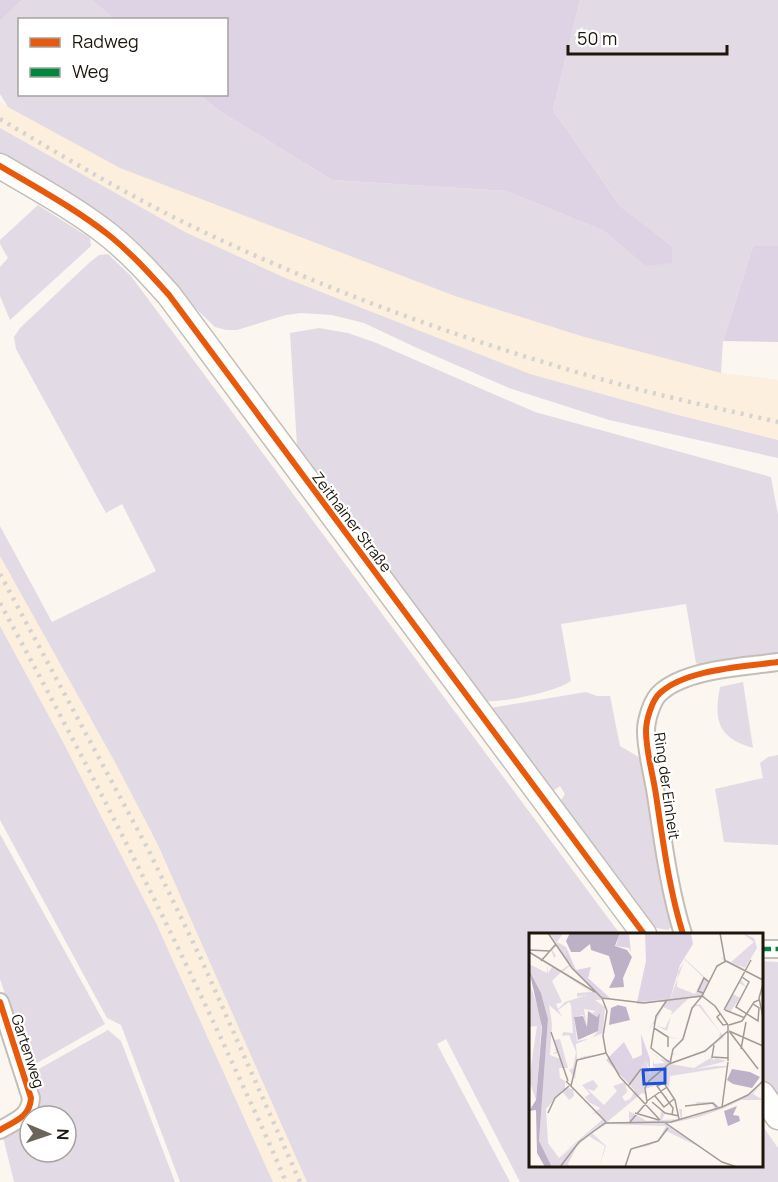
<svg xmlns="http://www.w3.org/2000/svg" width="778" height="1182" font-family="Manrope,sans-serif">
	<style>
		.built { fill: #fcefdd }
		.green { fill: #e2dae5 }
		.forest { fill: #ded3e4 }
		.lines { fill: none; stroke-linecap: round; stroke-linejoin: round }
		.street-casing { stroke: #c4beb7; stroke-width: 20 }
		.secondary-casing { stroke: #c4beb7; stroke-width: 27 }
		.street { stroke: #fefefd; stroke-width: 16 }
		.secondary { stroke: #fefefd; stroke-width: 24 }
		.rail { stroke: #d5d3d1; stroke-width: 4.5; stroke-dasharray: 3 6; stroke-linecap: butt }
		.quiet { stroke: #00873e; stroke-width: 4.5; stroke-dasharray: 9 4.5; stroke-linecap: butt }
		.cycleway-casing { stroke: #fff; stroke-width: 10 }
		.cycleway { stroke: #e8590c; stroke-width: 6 }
		.labels { text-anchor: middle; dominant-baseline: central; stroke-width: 4.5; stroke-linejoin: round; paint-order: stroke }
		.street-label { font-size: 15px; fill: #1d160c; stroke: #fff }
		.inset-road { fill: none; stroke: #a29c95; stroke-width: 1.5 }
		.view { fill: #1d4ed8; fill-opacity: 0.15; stroke: #1d4ed8; stroke-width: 3 }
		.inset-edge { fill: none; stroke: #1d160c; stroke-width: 3 }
	</style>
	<rect width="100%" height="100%" fill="#fbf6f0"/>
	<!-- built -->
	<g class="built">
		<polygon points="0,102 8,107 721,373 778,380 778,440 674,414 530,374 283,277 185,232 0,128"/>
		<polygon points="0,556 116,764 158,845 307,1182 273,1182 156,923 64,744 0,626"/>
	</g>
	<!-- green -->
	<g class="green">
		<polygon points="22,0 92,0 114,19 20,20 20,94 200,95 218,110 332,180 506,191 604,231 647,266 672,246 620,206 553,110 580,0 778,0 778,246 753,246 723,341 721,373 581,336 455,296 120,168 8,107 0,94 0,21"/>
		<polygon points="0,128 185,232 283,277 530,374 674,414 778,440 778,458 609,420 509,388 417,348 364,323 332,315 301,313 286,315 237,330 226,330 215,327 190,303 176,284 129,235 75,197 0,153"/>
		<polygon points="38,205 90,238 91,246 10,320 0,296 0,267 8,258 0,244 0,240"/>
		<polygon points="108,254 131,276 620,934 530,934 530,1166 762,1166 762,1125 778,1148 778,1182 520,1182 446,1039 437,1044 510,1182 307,1182 158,845 116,764 0,556 0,526 52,622 156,571 122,504 106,513 16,349 14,337 20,328 90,262 99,255"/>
		<path d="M319 328 348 333 374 342 535 412 771 477 778 515V657L706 668 696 663 686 604 561 624 571 681C558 691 503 703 486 701L297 445 290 333Z"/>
		<polygon points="0,626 64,744 156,923 273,1182 180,1182 121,1025 107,1018 0,820"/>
		<path d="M743 682 753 748C719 738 713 722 720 687Z"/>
		<polygon points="586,692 597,696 610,696 620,746 642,759 674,925 668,930 651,927 559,803 565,794 560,786 552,792 490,708"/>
		<polygon points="778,755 778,845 724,842 715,789 763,778 760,763 768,757"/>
		<polygon points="0,834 105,1024 30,1067 0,979"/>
		<polygon points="762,961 778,962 778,1101 762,1079"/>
		<polygon points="108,1030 121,1041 175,1182 14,1182 3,1137 30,1121 30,1152 66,1152 66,1116 36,1116 40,1106 30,1074"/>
	</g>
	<!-- forest -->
	<g class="forest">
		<polygon points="0,0 22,0 0,21"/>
		<polygon points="92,0 580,0 553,110 620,206 672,246 672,263 646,266 604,231 506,191 332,180 218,110 200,95 226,94 226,20 114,19"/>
		<polygon points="753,246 778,246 778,342 723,341"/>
	</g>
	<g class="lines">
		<!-- street casing -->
		<g class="street-casing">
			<g id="street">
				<path d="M683 934C669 889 663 841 656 795 653 774 646 752 646 731 646 720 652 700 660 693 686 669 743 667 778 662"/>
				<polyline points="762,949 778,949"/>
				<path d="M0 1002 31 1098C30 1117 15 1121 0 1130"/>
			</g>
		</g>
		<!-- secondary casing -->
		<g class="secondary-casing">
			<g id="secondary">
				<path d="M0 166C37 188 76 209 110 236 132 254 150 274 169 295L644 934"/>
				<polyline points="762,1094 778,1117"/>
			</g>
		</g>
		<!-- street -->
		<use href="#street" class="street"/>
		<!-- secondary -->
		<use href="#secondary" class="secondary"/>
		<!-- rail -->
		<g class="rail">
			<path d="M0 119C72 162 146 206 223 241 355 302 496 351 637 389 683 401 731 411 778 422"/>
			<polyline points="0,574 148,849 202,961 300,1182"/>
			<path d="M0 603C80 750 156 898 226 1049 246 1093 267 1137 286 1182"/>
		</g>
		<!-- quiet -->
		<polyline class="quiet" points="762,949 778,949"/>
		<!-- cycleway casing -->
		<g class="cycleway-casing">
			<g id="cycleway">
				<path d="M0 166C37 188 76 209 110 236 132 254 150 274 169 295L644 934"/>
				<path d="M683 934C669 889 663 841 656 795 653 774 646 752 646 731 646 720 652 700 660 693 686 669 743 667 778 662"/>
				<path d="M0 1002 31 1098C30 1117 15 1121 0 1130"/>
			</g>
		</g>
		<!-- cycleway -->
		<use href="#cycleway" class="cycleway"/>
	</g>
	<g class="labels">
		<!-- street labels -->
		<g class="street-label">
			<text transform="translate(352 522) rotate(53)">Zeithainer Straße</text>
			<text transform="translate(667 786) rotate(82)">Ring der Einheit</text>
			<text transform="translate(28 1051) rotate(72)">Gartenweg</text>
		</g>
	</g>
	<!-- overview -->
	<g transform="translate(529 933)">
		<rect width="234" height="234" fill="#fbf6f0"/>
		<path d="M20 0H34L28 9 37 14 42 34 73 64H76L83 66 66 67 76 74 74 100 47 111 48 126 56 123 77 121 48 127 46 146 40 137 44 135 47 119 40 102 33 103 34 99 44 100 42 72 40 69 29 77 34 84 20 72 23 91 21 122 31 126 29 120 24 121 28 117H23L28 116 25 107 31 106 39 135H30L31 145 36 148V155L44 156 45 163 40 167 33 158 17 176 19 210 30 225 74 189 30 224 74 186 66 180 61 183 71 175 60 169 56 164 61 161 53 152 64 147 69 153 65 158 58 156 75 172 88 158 84 153 96 149 98 159 93 164 96 168 101 166 106 158 101 152 106 139 117 127 121 142 123 134 128 136 124 133V126L125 131 136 130 127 123 123 119 131 126 141 127 144 115 153 106 141 105 139 104 153 106 162 75 168 71 195 104 176 119 141 131 165 135 183 124 185 128 186 125 197 128 167 136 187 133H198V134L141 143 140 154 135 150 116 156 118 162 113 160 78 189H100V178L118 188 131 187 132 178 136 180 133 187 152 186 150 176H153V185L163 184 186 176 183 171 165 172 168 169H183L193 175 222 161 234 149 224 161 234 167H212L193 176 170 184 138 191 175 216 137 198 130 208 119 213 102 216 95 234 102 215 129 208 137 193 78 191 63 200 77 213 70 234 76 213 60 203 48 213 39 231 41 234H23L10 208 19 86 12 60 0 37V31L18 40 19 31 13 29 19 31V40L24 33 31 38 40 32 28 12 23 17 27 23 25 25 22 17 28 10ZM41 33 64 54 67 58 62 59 33 39ZM32 39 61 59 48 60V64L58 62 36 69 29 76 27 71 33 69 23 48ZM171 71 191 99 190 106 175 118 143 129V122L149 120 143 121 144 116 154 106 164 75ZM55 76 67 78 63 80 68 84 71 80 69 98 63 105 48 108 45 84 54 82 58 94ZM213 0 225 5 228 15 216 35 209 32 225 42 217 38 212 47 217 54 210 50 204 61 211 65 201 79 205 82 195 75 216 37 196 29 188 34 174 60 176 64H161L142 82 143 78 134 74 125 92 136 95 142 83 138 98 124 91 119 98 137 68 108 71V69L141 66 156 26 180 48 188 32 195 28 192 24 202 29 225 9ZM156 27 174 44 166 61 148 54 149 39ZM0 49 13 86 7 167 0 147 8 93 0 94Z" fill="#e2dae5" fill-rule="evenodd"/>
		<path d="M91 0H100L102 20 100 15 87 13ZM116 0 162 1 164 11 151 32 141 66 108 69 117 28ZM37 14 47 37 62 34 59 45 81 65 73 64 49 41 37 25ZM112 101 121 126V137L117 127 100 151 77 127 95 109 104 126 113 122Z" fill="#ded3e4"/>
		<path d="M41 0H91L86 13 98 17 103 24 94 45 95 54 80 55 86 43 80 23 62 17 61 11 51 19H42L37 8ZM0 37 12 60 19 86 10 208 23 234H16L8 220 7 177 0 178 7 167 13 94ZM89 72 97 74 101 87 80 92 82 75ZM59 78 68 84 71 80 69 98 49 107 45 84 54 83 58 94ZM203 136 221 139 231 144 223 155 204 151 198 147ZM208 173 204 182 210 183 211 188 199 193 195 178Z" fill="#bdb1c7"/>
		<path class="inset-road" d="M19 0 43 35 73 65 115 70 173 63 188 33 197 28 234 47M191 0 196 28M0 17 21 18M0 19 66 59M12 28 27 11M213 44 220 49 207 74 229 88 230 75 224 71M234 51 230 65 234 84M174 60 169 58 175 45 180 49M73 65 78 78 74 103 77 120 91 144 131 187M138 67 127 83 122 115 140 129M195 77 222 27M196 77 216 85M191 81 188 84 194 92 199 91M200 92 213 88 225 69 230 67M125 95 139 104V114M200 98 229 136M200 98 234 113M22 99 39 148M185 112 183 124 199 125M212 116 217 89M199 128V99M141 130 144 116 154 106 163 75 173 63 186 73 199 92V98M37 148 77 189M100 152 112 136M42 153 48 127 77 120M126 163 135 174 145 166M118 168 138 154M123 169 136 180 150 183M156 173 184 170 188 174M193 174 199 129M193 174 219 162 234 148M19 180 26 165 40 153M106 180 130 187M143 182 144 175 128 153 135 150 146 167 150 186M101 189 118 169 116 155 120 148 140 131 176 118 199 98M135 189 193 229 208 234M76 190 142 189 193 174M31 234 50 209 76 190M96 234 102 216 129 208 139 195"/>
		<path class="view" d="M136 136V150L115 151 114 137Z"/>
		<rect width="234" height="234" class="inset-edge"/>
	</g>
	<!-- legend -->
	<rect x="18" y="18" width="210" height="78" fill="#ffffff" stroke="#a5a29e" stroke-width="1.5"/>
	<rect x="30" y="38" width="30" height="9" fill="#e8590c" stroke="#a5a29e" stroke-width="1.5"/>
	<text x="72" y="48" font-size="18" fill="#1d160c">Radweg</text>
	<rect x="30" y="68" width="30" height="9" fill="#00873e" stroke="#a5a29e" stroke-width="1.5"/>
	<text x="72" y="78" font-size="18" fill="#1d160c">Weg</text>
	<!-- north arrow -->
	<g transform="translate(48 1134) rotate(92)"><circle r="28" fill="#ffffff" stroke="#a5a29e" stroke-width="1.5"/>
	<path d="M0-4.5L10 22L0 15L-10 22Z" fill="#6b645c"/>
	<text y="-9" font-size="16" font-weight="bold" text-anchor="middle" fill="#1d160c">N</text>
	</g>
	<!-- scale -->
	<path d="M568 45v9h159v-9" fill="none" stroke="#1d160c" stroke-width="3"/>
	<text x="577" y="45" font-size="18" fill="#1d160c" stroke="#ffffff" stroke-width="4.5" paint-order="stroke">50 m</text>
</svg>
